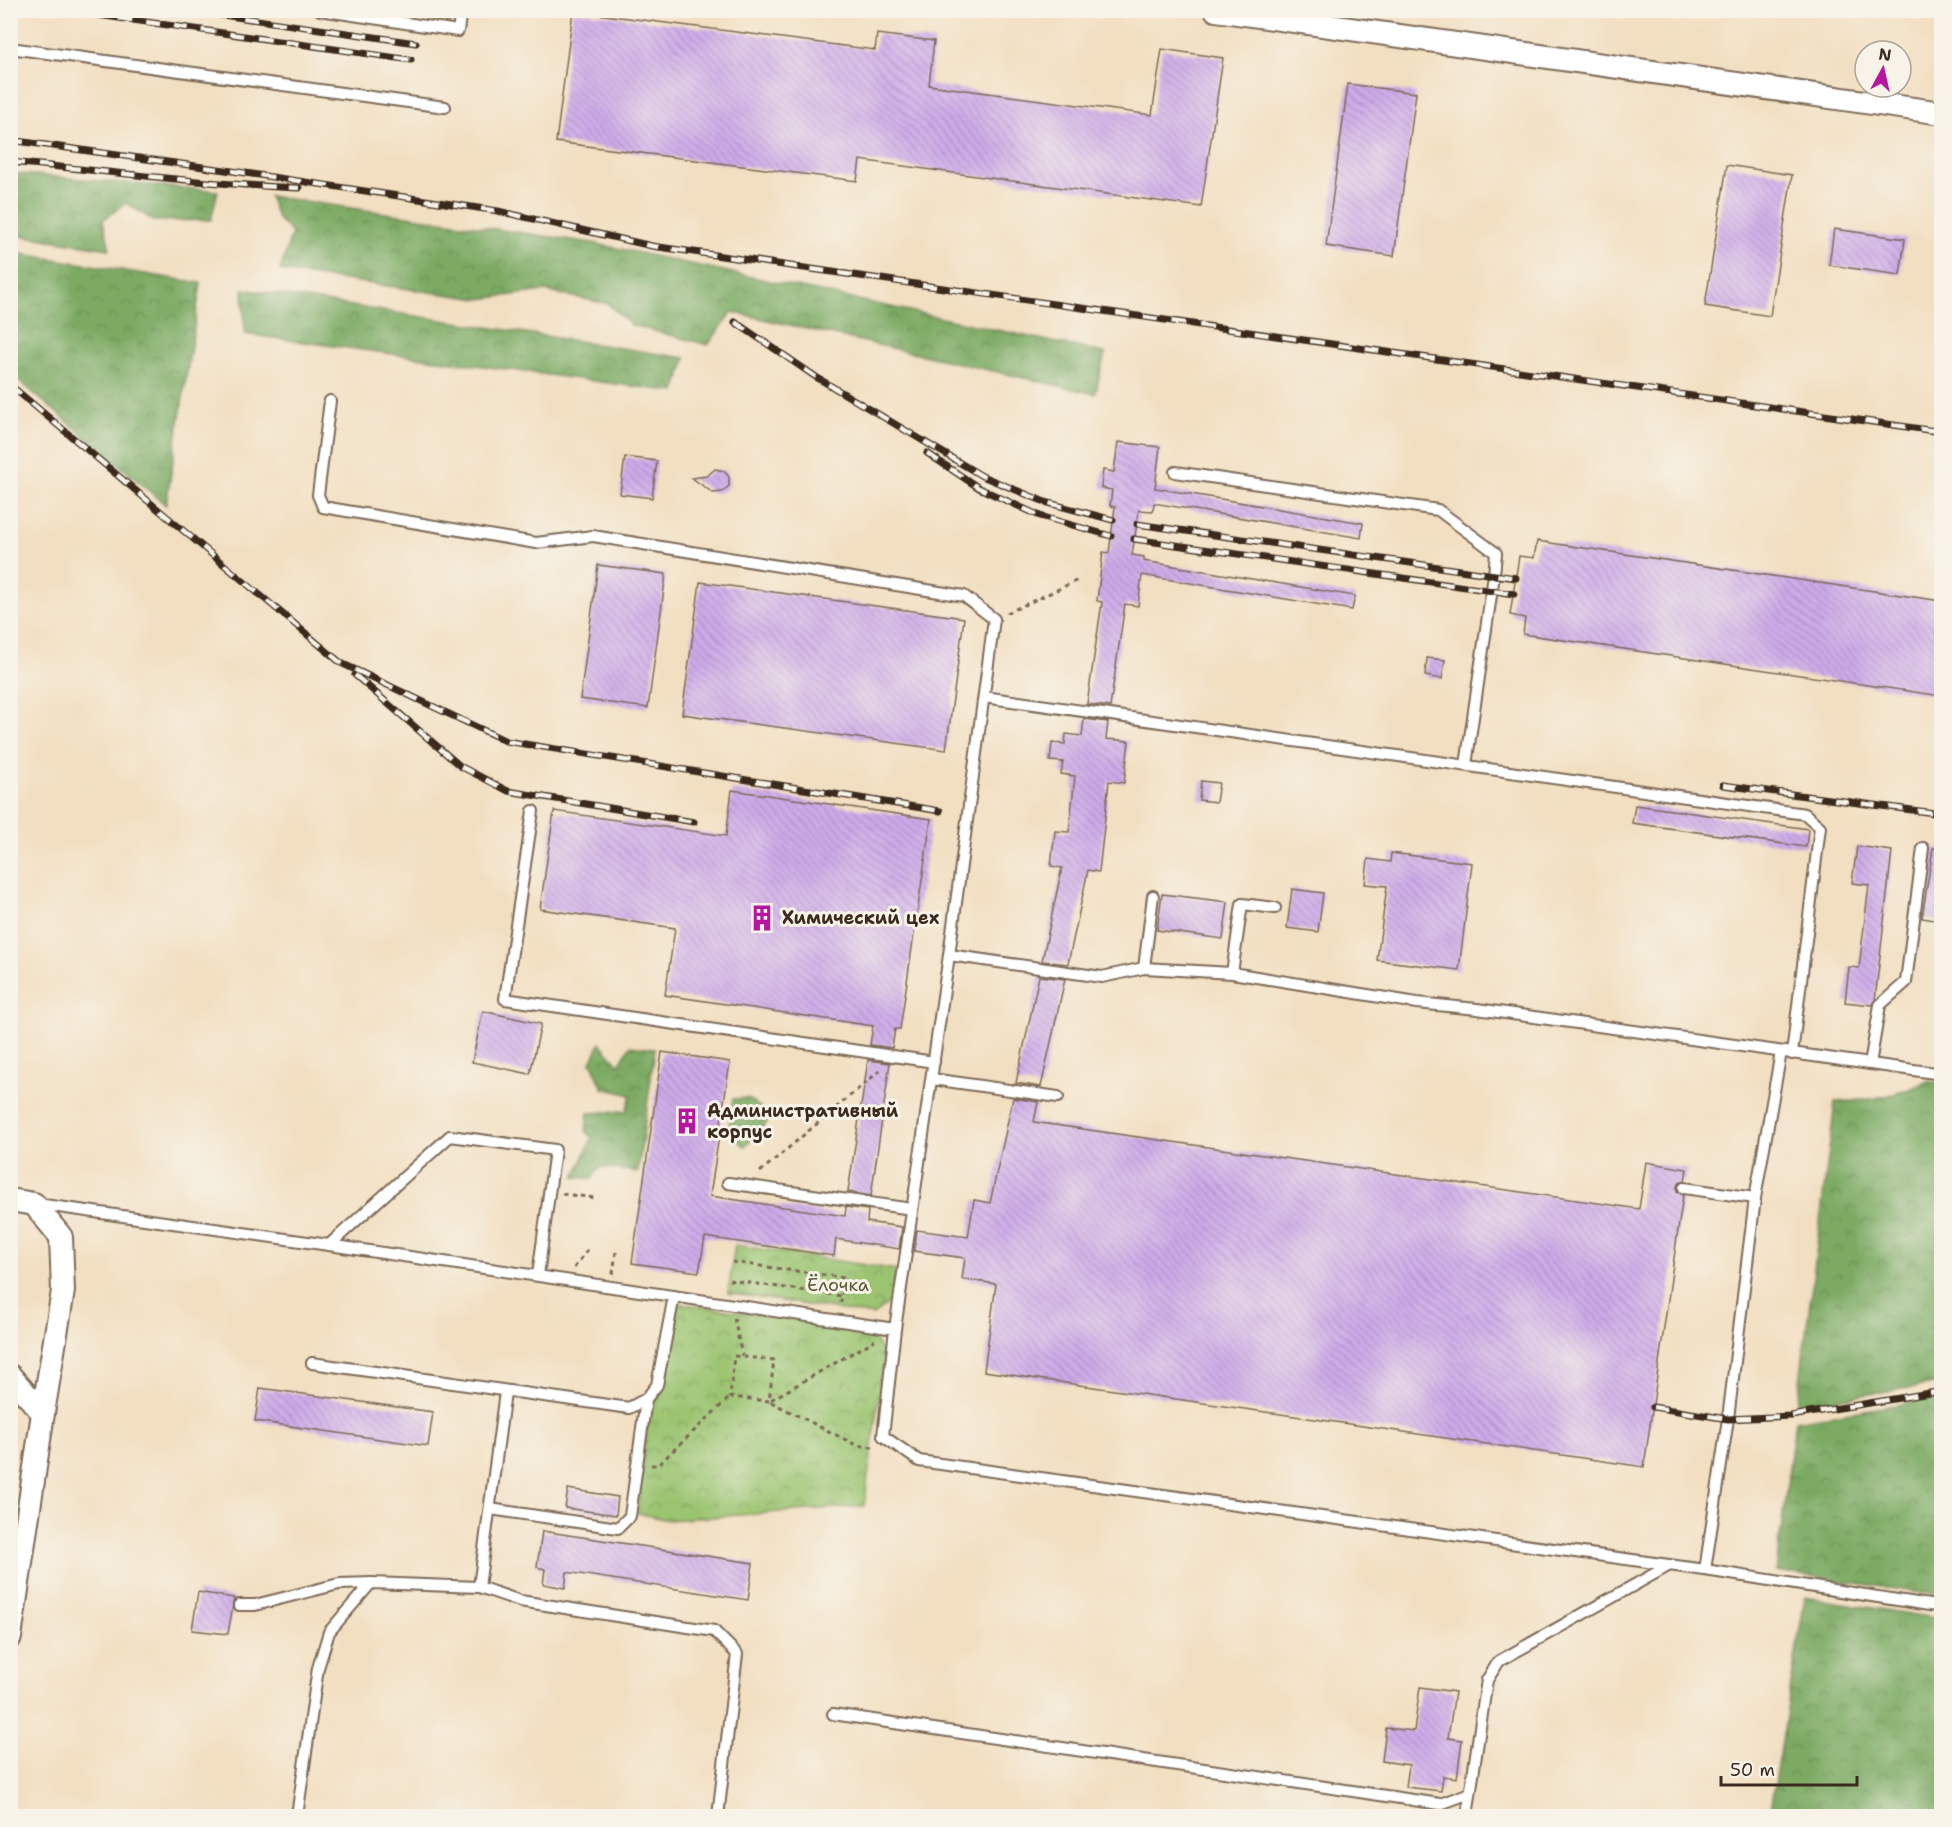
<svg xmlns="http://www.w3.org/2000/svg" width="1952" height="1827" font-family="'Shantell Sans',sans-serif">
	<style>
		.forest { fill: url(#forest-crowns); stroke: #5c6a40; stroke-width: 1.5 }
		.park { fill: url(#park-crowns); stroke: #6b7748; stroke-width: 1.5 }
		.building { fill: url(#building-back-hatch) }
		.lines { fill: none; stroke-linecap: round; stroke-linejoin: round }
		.lane-casing { stroke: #7b6957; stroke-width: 14 }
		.street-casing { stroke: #7b6957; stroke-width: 26 }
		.path { stroke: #7b6957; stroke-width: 3; stroke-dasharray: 4.5 4.5; stroke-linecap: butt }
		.lane { stroke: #fff; stroke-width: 10 }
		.street { stroke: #fff; stroke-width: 22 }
		.rail-casing { stroke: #3b2a1e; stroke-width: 7 }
		.rail { stroke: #f7f3e8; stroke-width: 4.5; stroke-dasharray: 14; stroke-linecap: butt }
		.labels { text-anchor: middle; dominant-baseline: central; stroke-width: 6; stroke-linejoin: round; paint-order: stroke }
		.poi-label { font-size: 18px; font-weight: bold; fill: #3b2a1e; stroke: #f7f3e8; text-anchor: start }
		.park-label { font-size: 18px; fill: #585837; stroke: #f7f3e8 }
	</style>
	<defs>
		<pattern id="forest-crowns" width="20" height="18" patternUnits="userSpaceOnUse" patternTransform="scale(1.5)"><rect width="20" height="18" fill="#7caa63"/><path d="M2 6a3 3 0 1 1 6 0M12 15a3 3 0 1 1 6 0" fill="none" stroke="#678b51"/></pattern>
		<pattern id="park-crowns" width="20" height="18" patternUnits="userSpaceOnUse" patternTransform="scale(1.5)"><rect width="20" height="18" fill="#9bc471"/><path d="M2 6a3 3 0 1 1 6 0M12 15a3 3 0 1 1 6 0" fill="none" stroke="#809f5c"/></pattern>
		<pattern id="building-back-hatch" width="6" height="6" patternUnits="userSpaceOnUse" patternTransform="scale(1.5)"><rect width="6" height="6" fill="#cfaceb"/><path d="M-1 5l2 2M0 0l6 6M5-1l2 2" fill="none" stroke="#a98cbe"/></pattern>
	</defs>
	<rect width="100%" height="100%" fill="#f7f3e8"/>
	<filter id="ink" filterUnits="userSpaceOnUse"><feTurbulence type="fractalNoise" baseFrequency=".0167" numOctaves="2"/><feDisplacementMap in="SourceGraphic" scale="12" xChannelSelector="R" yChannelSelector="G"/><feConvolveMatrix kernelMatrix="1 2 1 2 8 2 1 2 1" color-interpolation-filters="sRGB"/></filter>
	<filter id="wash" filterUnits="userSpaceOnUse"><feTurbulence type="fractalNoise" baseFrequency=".008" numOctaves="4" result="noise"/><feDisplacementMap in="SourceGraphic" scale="24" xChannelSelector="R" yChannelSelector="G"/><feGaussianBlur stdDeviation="1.35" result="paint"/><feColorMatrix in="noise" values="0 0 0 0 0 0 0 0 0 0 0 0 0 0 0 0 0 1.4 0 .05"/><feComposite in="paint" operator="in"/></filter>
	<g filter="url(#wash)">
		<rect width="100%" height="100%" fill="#f2dfc1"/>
		<!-- forest -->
		<g class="forest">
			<polygon points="10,173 11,173 218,191 211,220 154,221 126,203 103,220 110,249 11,234"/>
			<polygon points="269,196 593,243 1105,353 1095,394 732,312 708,345 631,325 608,304 545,291 479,299 280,271 292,233 278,219"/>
			<polygon points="11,252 201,283 166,505 11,374"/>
			<polygon points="243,289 686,358 675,392 245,334"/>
			<polygon points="600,1043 619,1065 630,1046 655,1049 638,1172 600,1167 592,1179 575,1177 592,1138 586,1131 588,1113 626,1111 631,1095 603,1088 591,1062"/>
			<path d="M1928 1081 1942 1083 1941 1383 1797 1405 1835 1102C1868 1101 1899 1096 1928 1081Z"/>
			<polygon points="748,1098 772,1117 745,1146 728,1134 733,1099"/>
			<polygon points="1941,1398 1941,1596 1776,1571 1795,1421"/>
			<polygon points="1805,1597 1941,1619 1941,1816 1770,1816"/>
		</g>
		<!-- park -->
		<g class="park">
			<polygon points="735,1245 896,1270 892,1300 873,1315 728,1293"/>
			<polygon points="678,1303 870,1331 884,1356 864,1506 668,1520 637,1513 649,1413 658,1397"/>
		</g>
		<g id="blocks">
			<!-- building -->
			<g class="building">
				<polygon points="573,11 875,50 877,34 934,41 929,85 1152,115 1162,49 1223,58 1201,207 860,160 857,181 556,142"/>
				<polygon points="1348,84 1416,93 1394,256 1326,246"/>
				<polygon points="1727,165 1792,175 1770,316 1705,306"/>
				<polygon points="1834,229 1905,239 1900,275 1829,265"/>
				<polygon points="1118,442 1160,447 1155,488 1363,523 1361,538 1154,503 1153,511 1139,510 1132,555 1144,557 1144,561 1355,596 1352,610 1142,575 1138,606 1125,604 1110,707 1087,704 1102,602 1097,601 1103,552 1109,553 1115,507 1110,506 1112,490 1101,488 1103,470 1114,472"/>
				<polygon points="625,457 657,461 652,498 620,494"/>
				<polygon points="715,469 724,471 729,477 729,486 722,492 713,493 692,478 707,476"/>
				<polygon points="1537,541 1941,601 1941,696 1523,634 1525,618 1510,615 1519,556 1534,558"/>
				<polygon points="598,565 666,574 648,708 580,699"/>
				<polygon points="700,582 964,618 946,750 682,714"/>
				<polygon points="1427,658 1445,660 1442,679 1425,676"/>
				<polygon points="1084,719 1108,722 1106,739 1129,741 1124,783 1109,781 1099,872 1088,870 1068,964 1042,961 1062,868 1051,866 1055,831 1069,832 1075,776 1061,774 1063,762 1050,761 1052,743 1065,744 1066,734 1082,736"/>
				<polygon points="1201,781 1219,783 1216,802 1199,800"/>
				<polygon points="732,790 931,819 900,1029 895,1029 892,1048 870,1045 873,1026 665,995 675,928 540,909 554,811 726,836"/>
				<polygon points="1635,805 1808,829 1806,847 1632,823"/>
				<polygon points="1857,846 1892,851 1875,1000 1872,1005 1845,1002 1849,967 1859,968 1869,885 1852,883"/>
				<polygon points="1933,848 1941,849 1941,921 1922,918"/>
				<polygon points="1391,853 1472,863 1459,970 1377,960 1387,886 1365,884 1368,859 1390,862"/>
				<polygon points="1292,889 1323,893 1318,932 1287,928"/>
				<polygon points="1162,894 1228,902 1223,939 1157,930"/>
				<polygon points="1039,976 1065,979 1041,1087 1016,1083"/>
				<polygon points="483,1011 541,1024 530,1074 472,1062"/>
				<polygon points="662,1052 730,1062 710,1196 845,1216 846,1207 868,1210 867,1222 902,1227 899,1249 836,1239 834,1256 705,1237 699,1272 632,1263"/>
				<polygon points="868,1060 890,1063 871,1196 848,1192"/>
				<polygon points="1013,1098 1038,1102 1034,1122 1639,1209 1646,1162 1687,1169 1685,1181 1681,1181 1677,1186 1677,1191 1683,1195 1644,1467 984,1371 996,1284 962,1279 965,1258 914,1251 917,1230 968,1237 974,1200 990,1203"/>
				<polygon points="260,1388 433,1412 428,1446 255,1421"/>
				<polygon points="568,1489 618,1497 616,1515 565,1508"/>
				<polygon points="542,1531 753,1563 748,1600 567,1572 565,1588 543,1584 545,1569 537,1567"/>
				<polygon points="198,1592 234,1598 228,1634 192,1630"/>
				<polygon points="1420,1687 1455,1692 1448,1738 1462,1740 1457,1778 1443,1776 1441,1791 1406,1787 1409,1765 1382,1761 1386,1728 1414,1731"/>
			</g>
		</g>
	</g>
	<g filter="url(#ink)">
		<use href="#blocks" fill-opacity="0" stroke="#7b6957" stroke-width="1.5"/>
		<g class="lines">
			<!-- lane casing -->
			<g class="lane-casing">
				<g id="lane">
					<polyline points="320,10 458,31 461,10"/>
					<polyline points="10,48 445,107"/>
					<polyline points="330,401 318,495 323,507 536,543 593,536 964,596 994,619 949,955"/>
					<polyline points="1175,472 1438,510 1496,553 1494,575 1466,765"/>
					<polyline points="984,697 1805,814 1820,827 1792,1054"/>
					<polyline points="533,811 505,999 934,1062"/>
					<polyline points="1144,968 1153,896"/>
					<polyline points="1232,973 1242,904 1275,908"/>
					<polyline points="1870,1064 1880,1005 1906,982 1923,848"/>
					<polyline points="932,1079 1058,1097"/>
					<polyline points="728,1183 912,1209"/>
					<polyline points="1684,1188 1755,1198"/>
					<polyline points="37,1204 329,1245 895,1329 949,955 1102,977 1144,968 1232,973 1417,1003 1477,1009 1942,1074"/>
					<polyline points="329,1245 450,1136 555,1150 538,1275"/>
					<polyline points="895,1329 883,1436 919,1461 1705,1570 1942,1607"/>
					<polyline points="312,1363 629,1408 646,1399 657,1385 674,1296"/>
					<polyline points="490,1509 618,1528 630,1516 646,1399"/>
					<polyline points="1705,1570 1728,1419 1755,1198 1781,1052"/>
					<polyline points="479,1587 505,1392"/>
					<polyline points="239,1605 255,1605 339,1584 371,1583 479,1587 520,1601 714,1631 737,1654 718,1816"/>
					<polyline points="833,1714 1440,1804 1470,1793"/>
					<polyline points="297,1816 318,1668 329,1632 371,1583"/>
					<polyline points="1467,1816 1487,1680 1499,1661 1670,1565"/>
				</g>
			</g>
			<!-- street casing -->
			<g class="street-casing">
				<g id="street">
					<polyline points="1216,10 1942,113"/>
					<polyline points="10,1200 34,1204 61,1237 63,1291 43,1413"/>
					<polyline points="10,1376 43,1413 10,1637"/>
				</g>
			</g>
			<!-- path -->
			<g class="path">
				<polyline points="1007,613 1078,580"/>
				<polyline points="760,1172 883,1068"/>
				<polyline points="562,1194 596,1198"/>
				<polyline points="732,1262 845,1278 840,1307"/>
				<polyline points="574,1268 589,1248"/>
				<polyline points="613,1274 616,1252"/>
				<polyline points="729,1280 842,1296"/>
				<polyline points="734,1318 742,1356"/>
				<polygon points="734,1356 774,1360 769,1401 730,1397"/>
				<polyline points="873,1447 856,1445 769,1401 875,1340"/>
				<polyline points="651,1465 658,1465 730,1397"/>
			</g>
			<!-- lane -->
			<use href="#lane" class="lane"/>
			<!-- street -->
			<use href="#street" class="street"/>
			<!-- rail casing -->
			<g class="rail-casing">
				<g id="rail">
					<polyline points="63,10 411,60"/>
					<polyline points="188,10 416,43"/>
					<polyline points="10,140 232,171 498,211 652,246 1942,432"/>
					<path d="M10 162C107 171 202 184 299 188"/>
					<polyline points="735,322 816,377 982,476 1045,502 1113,520"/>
					<polyline points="10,385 341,663 506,741 940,811"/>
					<polyline points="927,453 979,488 1040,516 1111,536"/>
					<polyline points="1137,524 1516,578"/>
					<polyline points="1134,539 1514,594"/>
					<polyline points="355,675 460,766 508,791 694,822"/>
					<polyline points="1723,785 1942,814"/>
					<polyline points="1653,1407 1728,1419 1791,1416 1942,1391"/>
				</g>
			</g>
			<!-- rail -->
			<use href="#rail" class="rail"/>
		</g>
	</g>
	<!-- icons -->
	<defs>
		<g id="building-bare" transform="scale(2.07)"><path d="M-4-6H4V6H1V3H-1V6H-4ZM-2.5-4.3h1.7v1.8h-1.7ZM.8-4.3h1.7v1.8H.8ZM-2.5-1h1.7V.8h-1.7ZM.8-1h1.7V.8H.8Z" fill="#b5179e" stroke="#f7f3e8" stroke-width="2.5" paint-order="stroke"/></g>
	</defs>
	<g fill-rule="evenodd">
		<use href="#building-bare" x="762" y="918"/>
		<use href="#building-bare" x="687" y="1121"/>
	</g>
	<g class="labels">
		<!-- poi labels -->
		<g class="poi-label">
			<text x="782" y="918">Химический цех</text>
			<text x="707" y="1111">Административный<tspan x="707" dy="21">корпус</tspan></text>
		</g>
		<!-- park labels -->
		<g class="park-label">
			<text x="838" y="1285">Ёлочка</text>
		</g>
	</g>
	<!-- margin -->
	<rect width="1952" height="1827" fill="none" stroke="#f7f3e8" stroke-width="36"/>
	<!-- north arrow -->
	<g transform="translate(1883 69) rotate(8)"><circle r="28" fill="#f7f3e8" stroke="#aca397" stroke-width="1.5"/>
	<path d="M0-4.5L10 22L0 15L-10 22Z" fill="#b5179e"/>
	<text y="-9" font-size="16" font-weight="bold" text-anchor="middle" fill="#3b2a1e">N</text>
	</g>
	<!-- scale -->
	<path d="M1721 1776v9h136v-9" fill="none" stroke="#3b2a1e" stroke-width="3"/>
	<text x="1730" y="1776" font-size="18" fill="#3b2a1e" stroke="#f7f3e8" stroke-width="4.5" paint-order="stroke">50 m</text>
</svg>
